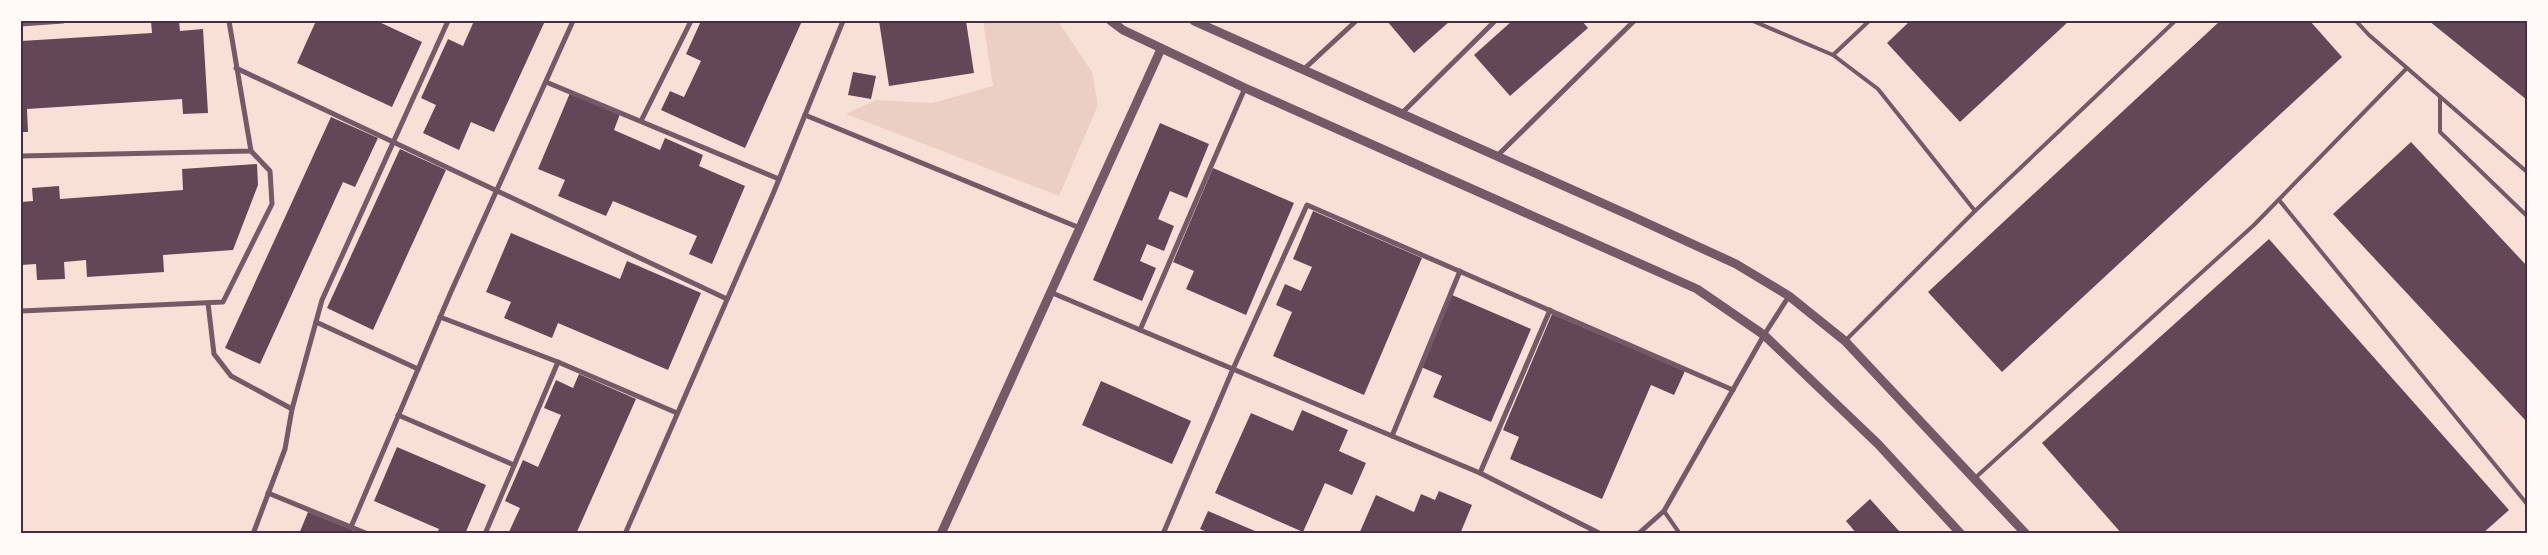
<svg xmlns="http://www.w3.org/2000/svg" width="2548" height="555" font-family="'Crimson Pro',serif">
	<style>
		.green { fill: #ebcfc5 }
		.building { fill: #644757 }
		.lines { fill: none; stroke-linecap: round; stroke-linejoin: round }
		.service { stroke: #755966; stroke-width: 4 }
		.minor { stroke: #755966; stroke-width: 5 }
		.tertiary { stroke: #755966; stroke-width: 9 }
		.neatline { fill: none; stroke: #4a2c40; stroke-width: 2 }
	</style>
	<rect width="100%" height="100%" fill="#f7e1d7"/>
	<!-- green -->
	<polygon class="green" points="983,21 1058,21 1092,72 1098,105 1059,196 846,114 876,100 932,103 993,86"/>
	<!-- building -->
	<g class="building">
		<polygon points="156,21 179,21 180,31 203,29 208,113 183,114 182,99 27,109 28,132 21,132 21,41 152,33 151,22"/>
		<polygon points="316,21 377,21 422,42 392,107 297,63"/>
		<polygon points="474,21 545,21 494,132 471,122 459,150 423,133 436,105 421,98 448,39 463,46"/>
		<polygon points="701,21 802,21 745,148 661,110 670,91 684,97 701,61 686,54"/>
		<polygon points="879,21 966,21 974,73 889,86"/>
		<polygon points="1387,21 1450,21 1414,53"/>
		<polygon points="1512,21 1582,21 1588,28 1510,96 1474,55"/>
		<polygon points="1910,21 2069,21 1960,122 1887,43"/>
		<polygon points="2220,21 2310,21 2342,57 2002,372 1928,292"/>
		<polygon points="2429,21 2527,21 2527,100"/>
		<polygon points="853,72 876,76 871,99 848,95"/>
		<polygon points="570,93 620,114 614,130 660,150 665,138 703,155 699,166 745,186 712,264 689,254 697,236 613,201 606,216 558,196 565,180 538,169"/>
		<polygon points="331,117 378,138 355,187 343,182 260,364 225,348"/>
		<polygon points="1160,123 1209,144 1187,198 1170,191 1158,219 1174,226 1164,251 1147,244 1140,261 1156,268 1142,301 1093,280"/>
		<polygon points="2411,142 2527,266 2527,422 2333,214"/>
		<polygon points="400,149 446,170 373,330 327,308"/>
		<polygon points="257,164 258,185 233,250 163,255 164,272 87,277 86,260 64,262 65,279 37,280 36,264 21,265 21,202 33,201 32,188 59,186 60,199 183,190 182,169"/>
		<polygon points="1213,168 1294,203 1246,315 1186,289 1194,271 1173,262"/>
		<polygon points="1313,211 1422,258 1364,395 1273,356 1292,312 1276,305 1285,284 1301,291 1312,267 1293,259"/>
		<polygon points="511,233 620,279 627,261 701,293 668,370 558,323 552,338 504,318 511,302 486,292"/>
		<polygon points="2269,239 2509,510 2482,534 2122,534 2042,443"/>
		<polygon points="1452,295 1531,329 1491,422 1433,397 1442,376 1421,367"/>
		<polygon points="1552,314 1685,371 1674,395 1651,385 1602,499 1510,459 1519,437 1503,430"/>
		<polygon points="579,374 636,399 576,534 508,534 520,508 505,501 523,460 538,467 561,415 544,408 556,380 573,388"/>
		<polygon points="1101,381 1191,421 1172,464 1082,425"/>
		<polygon points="1302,410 1348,430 1339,451 1366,463 1352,495 1325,483 1303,532 1215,493 1251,413 1293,431"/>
		<polygon points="397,447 486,485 465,534 437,534 439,529 374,501"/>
		<polygon points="1439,491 1472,505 1460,534 1359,534 1376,495 1414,512 1421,494 1435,500"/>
		<polygon points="1870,499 1899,531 1902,534 1857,534 1846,521"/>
		<polygon points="1208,511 1255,531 1254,534 1212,534 1200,529"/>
		<polygon points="308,512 353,530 351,534 299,534"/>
	</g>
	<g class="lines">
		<!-- service -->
		<g class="service">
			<polyline points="1753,21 1833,55 1878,89 1975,211"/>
			<polyline points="2356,21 2369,35 2527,172"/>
			<polyline points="1833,55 1869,21"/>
			<polyline points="2440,97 2440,132 2527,216"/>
			<polyline points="2279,200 2527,504"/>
			<polyline points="1845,341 1975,211 2175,21"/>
			<polyline points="1975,478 2254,225 2407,68"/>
			<polyline points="1664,511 1680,534"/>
			<polyline points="2526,534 2527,533"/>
		</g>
		<!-- minor -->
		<g class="minor">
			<polyline points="21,24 63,21"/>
			<polyline points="236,68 727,299"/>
			<polyline points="1303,70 1356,21"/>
			<polyline points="546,82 779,179"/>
			<polyline points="1402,113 1495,21"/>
			<polyline points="805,115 1080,228"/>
			<polyline points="641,121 691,21"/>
			<polyline points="1498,155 1634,21"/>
			<polyline points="21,156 251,151 229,21"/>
			<polyline points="1050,292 1480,473 1601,534"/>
			<polyline points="208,303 214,354 231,376 292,409 285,449 253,534"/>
			<polyline points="21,311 223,302 272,204 270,171 251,151"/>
			<polyline points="440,317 558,362 677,413"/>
			<polyline points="316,322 418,369"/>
			<polyline points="1140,330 1245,88"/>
			<polyline points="292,409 322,300 448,21"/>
			<polyline points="398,415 514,465"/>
			<polyline points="1392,436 1460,271"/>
			<polyline points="1480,473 1550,310"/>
			<polyline points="268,493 368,534"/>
			<polyline points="351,527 450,294 573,21"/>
			<polyline points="485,534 558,362"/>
			<polyline points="625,534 773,194 843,21"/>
			<polyline points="1163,534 1233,369 1307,205 1733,390"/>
			<polyline points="1638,534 1664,511 1764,335 1789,296"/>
		</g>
		<!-- tertiary -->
		<g class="tertiary">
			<polyline points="1111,21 1123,30 1245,88 1697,289 1764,335 1878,444 1961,534"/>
			<polyline points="1194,21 1638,219 1736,264 1789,296 1845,341 2026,534"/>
			<polyline points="941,534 1161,49"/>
		</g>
	</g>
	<!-- border -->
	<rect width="2548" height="555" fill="none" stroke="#fffaf5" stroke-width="45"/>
	<rect x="22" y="22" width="2504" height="510" class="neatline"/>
</svg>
